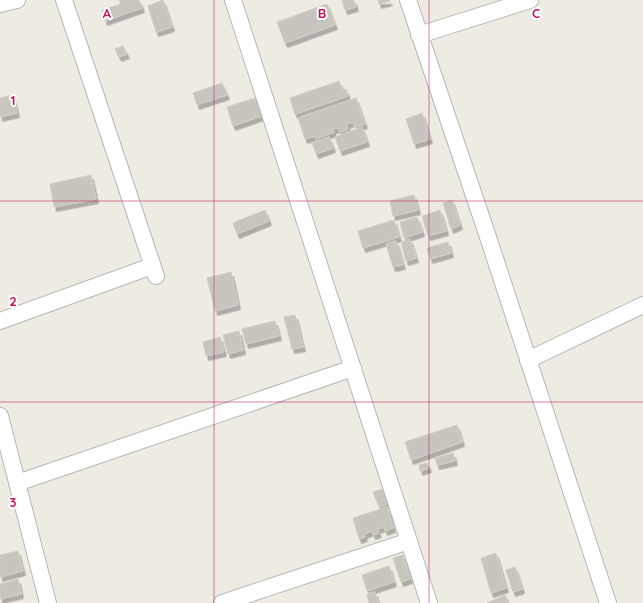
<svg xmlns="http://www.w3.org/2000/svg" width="643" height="603" font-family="Quicksand,sans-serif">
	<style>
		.building { fill: #c8c5bf; stroke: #d1cdc0; filter: url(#shadow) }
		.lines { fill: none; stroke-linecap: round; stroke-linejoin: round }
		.minor-casing { stroke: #b4b7bc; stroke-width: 18 }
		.minor { stroke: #fff; stroke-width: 16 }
		.grid { fill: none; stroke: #c2185b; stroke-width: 1; stroke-opacity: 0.55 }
		.grid-label { font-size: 13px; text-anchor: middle; font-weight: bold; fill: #c2185b; stroke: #fff; stroke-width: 4; stroke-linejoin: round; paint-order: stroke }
	</style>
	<defs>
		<filter id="shadow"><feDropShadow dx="2.5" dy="4.5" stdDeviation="0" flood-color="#0004"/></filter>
	</defs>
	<rect width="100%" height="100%" fill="#edebe2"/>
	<!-- building -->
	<g class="building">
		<polygon points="119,0 139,0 142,8 105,21 102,10 121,4"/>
		<polygon points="163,0 172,27 156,32 148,6"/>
		<polygon points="342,0 354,0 356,7 345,10"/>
		<polygon points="378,0 389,0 390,1 379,4"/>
		<polygon points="327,4 335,25 285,43 277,22"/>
		<polygon points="123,46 127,54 119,57 115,49"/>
		<polygon points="339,81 342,90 346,89 348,96 295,114 290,98"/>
		<polygon points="222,83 227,95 197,105 193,93"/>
		<polygon points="13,95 17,113 0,117 0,98"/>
		<polygon points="261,96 267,114 233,126 227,107"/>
		<polygon points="356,98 365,124 355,127 353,122 347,124 348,129 340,132 338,128 333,129 334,132 316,139 315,136 305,139 298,118"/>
		<polygon points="422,113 430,139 414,144 406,119"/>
		<polygon points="362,127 367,142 340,151 335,137"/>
		<polygon points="329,137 333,148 316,154 312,143"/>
		<polygon points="91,175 96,199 54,207 50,184"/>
		<polygon points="414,195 418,210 393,216 390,201"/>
		<polygon points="452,200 460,225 451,229 443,203"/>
		<polygon points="265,210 269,221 237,234 233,223"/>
		<polygon points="440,210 446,231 428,236 422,216"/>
		<polygon points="417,217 422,232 404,238 400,222"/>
		<polygon points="394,220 399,237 363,248 358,231"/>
		<polygon points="410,239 416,258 406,261 401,242"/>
		<polygon points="396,241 403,265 393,267 386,244"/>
		<polygon points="448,242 451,253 430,259 427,248"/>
		<polygon points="231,272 238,305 215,311 207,278"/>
		<polygon points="295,315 303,347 292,349 284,317"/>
		<polygon points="275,321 279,336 246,344 242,329"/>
		<polygon points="239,331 243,350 228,354 223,335"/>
		<polygon points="220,337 224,352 206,356 203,342"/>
		<polygon points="457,425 462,442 411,460 405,442"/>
		<polygon points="453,453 455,461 437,465 435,458"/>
		<polygon points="427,463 429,468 420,471 419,465"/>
		<polygon points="386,488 391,503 379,507 373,492"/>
		<polygon points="387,507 393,528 385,531 384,527 377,529 379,533 373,535 372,531 364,534 365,537 359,539 353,518"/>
		<polygon points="18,551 23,571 0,577 0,555"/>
		<polygon points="496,553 506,588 491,593 481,558"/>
		<polygon points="403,555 410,579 401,582 393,558"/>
		<polygon points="389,566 394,582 367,591 362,575"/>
		<polygon points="515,567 522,589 513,592 506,570"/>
		<polygon points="18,579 21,594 0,599 0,584"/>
		<polygon points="375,592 378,603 369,603 367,594"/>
		<polygon points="505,595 508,603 487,603"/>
	</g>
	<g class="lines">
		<!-- minor casing -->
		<g class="minor-casing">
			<g id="minor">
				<polyline points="64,0 156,276"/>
				<polyline points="233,0 429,603"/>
				<polyline points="408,0 488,237 608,603"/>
				<polyline points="0,4 17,0"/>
				<polyline points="419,35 530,0"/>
				<polyline points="0,321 152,266"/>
				<polyline points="528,360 643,305"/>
				<polyline points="0,416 48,603"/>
				<polyline points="17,483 353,368"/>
				<polyline points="222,603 409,541"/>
			</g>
		</g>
		<!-- minor -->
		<use href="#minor" class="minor"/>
	</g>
	<!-- grid -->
	<path class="grid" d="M214 0V603M429 0V603M0 201H643M0 402H643"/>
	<g class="grid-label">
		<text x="107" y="18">A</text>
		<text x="322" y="18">B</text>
		<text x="536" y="18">C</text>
		<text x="13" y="105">1</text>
		<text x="13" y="306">2</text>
		<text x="13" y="507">3</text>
	</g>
</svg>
